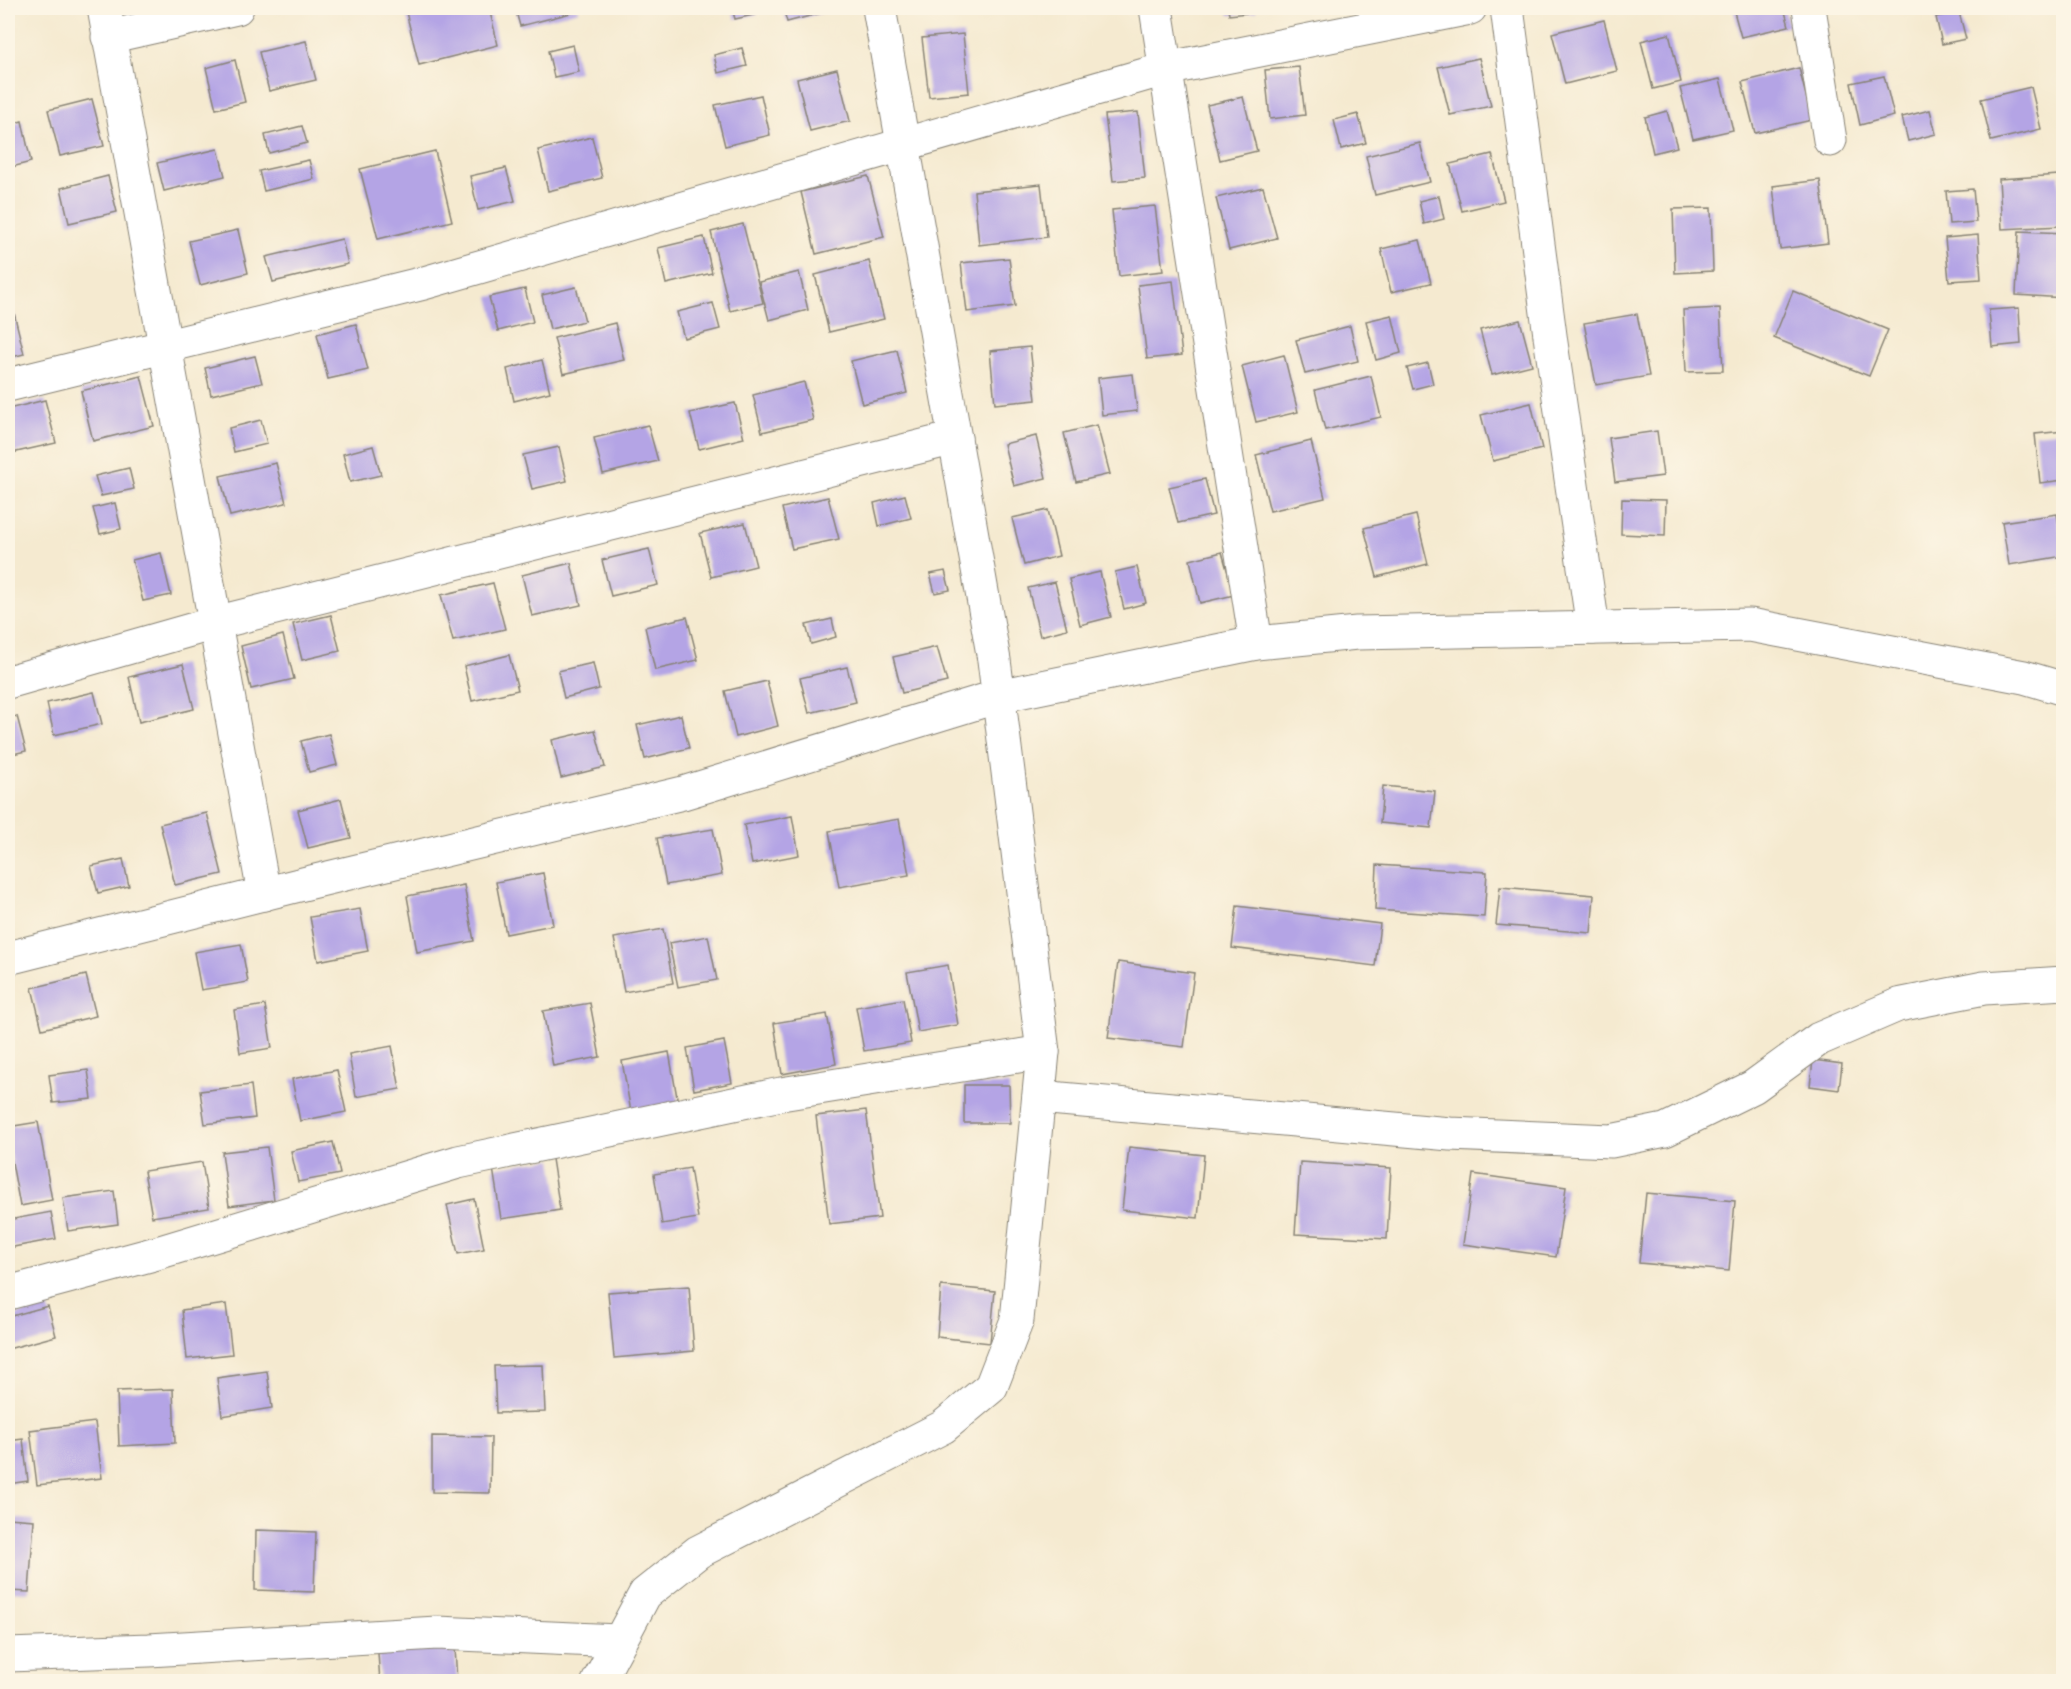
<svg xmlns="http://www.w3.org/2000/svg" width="2071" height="1689" font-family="'IM FELL English',serif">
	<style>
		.building { fill: #b4a4e5 }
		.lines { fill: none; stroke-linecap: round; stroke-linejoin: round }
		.minor-casing { stroke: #888376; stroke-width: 35 }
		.minor { stroke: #fff; stroke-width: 33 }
	</style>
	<rect width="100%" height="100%" fill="#fcf5e5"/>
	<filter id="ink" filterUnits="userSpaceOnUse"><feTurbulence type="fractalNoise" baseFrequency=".0167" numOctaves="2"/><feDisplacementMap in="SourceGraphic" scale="12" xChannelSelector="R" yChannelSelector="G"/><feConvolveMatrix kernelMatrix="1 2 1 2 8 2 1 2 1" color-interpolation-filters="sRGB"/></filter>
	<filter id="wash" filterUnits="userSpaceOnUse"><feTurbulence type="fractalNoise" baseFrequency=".008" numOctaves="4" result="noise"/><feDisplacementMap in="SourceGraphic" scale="24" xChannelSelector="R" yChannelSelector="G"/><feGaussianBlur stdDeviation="1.35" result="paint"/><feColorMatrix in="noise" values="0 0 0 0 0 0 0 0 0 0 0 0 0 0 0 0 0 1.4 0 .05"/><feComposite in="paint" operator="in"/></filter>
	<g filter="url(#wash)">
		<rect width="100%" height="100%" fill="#f5ead0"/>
		<g id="blocks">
			<!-- building -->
			<g class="building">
				<polygon points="405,8 489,8 498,45 419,65"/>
				<polygon points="515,8 578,8 579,11 520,26"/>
				<polygon points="732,8 756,8 758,14 735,19"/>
				<polygon points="783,8 824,8 825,12 787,22"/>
				<polygon points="1228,8 1256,8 1256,12 1229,15"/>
				<polygon points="1733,8 1784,8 1789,26 1741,37"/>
				<polygon points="1959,12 1966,39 1942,44 1936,17"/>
				<polygon points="1604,20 1617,71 1565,84 1552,33"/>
				<polygon points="963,34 969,93 929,97 922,38"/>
				<polygon points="1669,34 1681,82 1653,89 1641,41"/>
				<polygon points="306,41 316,80 269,91 259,52"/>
				<polygon points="573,45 579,72 554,77 548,51"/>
				<polygon points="742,48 747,66 718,73 714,55"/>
				<polygon points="1479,58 1491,106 1450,115 1438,67"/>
				<polygon points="235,60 245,102 216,109 206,68"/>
				<polygon points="1299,67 1305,115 1270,119 1265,70"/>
				<polygon points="1799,68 1812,120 1755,133 1742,82"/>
				<polygon points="837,69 850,121 810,131 797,79"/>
				<polygon points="1884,76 1894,116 1860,125 1851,83"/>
				<polygon points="1720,79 1733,130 1693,139 1680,88"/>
				<polygon points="2031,87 2041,129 1991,141 1981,99"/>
				<polygon points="761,95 770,135 725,146 715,105"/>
				<polygon points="1243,97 1257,151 1220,160 1207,105"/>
				<polygon points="92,99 104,146 60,156 48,110"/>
				<polygon points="1930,110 1936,134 1908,141 1902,117"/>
				<polygon points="1667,111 1677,147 1653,153 1645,117"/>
				<polygon points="1138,112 1145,178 1113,181 1105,115"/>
				<polygon points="1358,114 1366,143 1341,149 1334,120"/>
				<polygon points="22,121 31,162 8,168 8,125"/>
				<polygon points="302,126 307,143 269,153 265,135"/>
				<polygon points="592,137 602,178 548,191 538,150"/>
				<polygon points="1420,143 1430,182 1375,195 1366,156"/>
				<polygon points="218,149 225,176 164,191 157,163"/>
				<polygon points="435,151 452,221 378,239 360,169"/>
				<polygon points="1492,154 1504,201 1462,211 1450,164"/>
				<polygon points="309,160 314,179 264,191 259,171"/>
				<polygon points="506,168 515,201 478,210 470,176"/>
				<polygon points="2059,175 2062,226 2002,229 1999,179"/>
				<polygon points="108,176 117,212 69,223 61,188"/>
				<polygon points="868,176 884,237 816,254 801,192"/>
				<polygon points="1820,180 1828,243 1780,249 1773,186"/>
				<polygon points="1041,184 1047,237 979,245 974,191"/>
				<polygon points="1263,187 1277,238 1229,250 1216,198"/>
				<polygon points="1973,189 1976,222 1949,224 1946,191"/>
				<polygon points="1439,196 1444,219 1424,224 1419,201"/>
				<polygon points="1155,206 1163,271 1119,276 1112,210"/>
				<polygon points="1711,208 1713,271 1675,273 1673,209"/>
				<polygon points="743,224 763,303 730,311 711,232"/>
				<polygon points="238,230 248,273 200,285 189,241"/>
				<polygon points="2019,231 2064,233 2064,298 2016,295"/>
				<polygon points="1978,235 1981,279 1949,281 1945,238"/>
				<polygon points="704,237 712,273 666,284 658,248"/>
				<polygon points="342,239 348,264 273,282 266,257"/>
				<polygon points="1420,240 1431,283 1391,292 1381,249"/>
				<polygon points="1009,258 1015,306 967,312 961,263"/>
				<polygon points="869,261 884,319 829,332 815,275"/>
				<polygon points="799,272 808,310 769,320 759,282"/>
				<polygon points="1173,281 1182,355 1147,359 1138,285"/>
				<polygon points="576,287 585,321 550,329 542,295"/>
				<polygon points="525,289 533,322 498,331 489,297"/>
				<polygon points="1793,291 1888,330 1869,376 1774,338"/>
				<polygon points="713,303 720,329 684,338 677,312"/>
				<polygon points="1720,308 1723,371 1686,372 1683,310"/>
				<polygon points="2019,308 2021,344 1992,347 1989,310"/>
				<polygon points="14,313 24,354 8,358 8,314"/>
				<polygon points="1637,314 1649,376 1596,385 1584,323"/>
				<polygon points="1392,315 1401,353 1376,360 1366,321"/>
				<polygon points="1520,320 1532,365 1492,375 1480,330"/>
				<polygon points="615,323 624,360 563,374 554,338"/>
				<polygon points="356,324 368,370 328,379 317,334"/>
				<polygon points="1350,326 1358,361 1305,374 1296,340"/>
				<polygon points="1030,347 1036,400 995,404 990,351"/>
				<polygon points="897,350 907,393 862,404 851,361"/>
				<polygon points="1284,355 1298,412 1256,422 1242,366"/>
				<polygon points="255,356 262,383 211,395 205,368"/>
				<polygon points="542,360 550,392 514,401 507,369"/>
				<polygon points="1428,363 1433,384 1413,389 1407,368"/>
				<polygon points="1133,374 1137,411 1102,415 1098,378"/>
				<polygon points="141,376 154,426 93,441 81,391"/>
				<polygon points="1371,376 1381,417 1325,430 1315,390"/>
				<polygon points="804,382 813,420 762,432 753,395"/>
				<polygon points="45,400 56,443 12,453 8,434 8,409"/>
				<polygon points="735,403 744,438 699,449 690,413"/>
				<polygon points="1531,403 1542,449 1493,461 1481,415"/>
				<polygon points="261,420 267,444 234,452 229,428"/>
				<polygon points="648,425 658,461 603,474 594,438"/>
				<polygon points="1097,425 1110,474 1076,482 1064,433"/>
				<polygon points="1657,431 1663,476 1615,482 1609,438"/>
				<polygon points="2064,431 2064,480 2040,483 2035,434"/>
				<polygon points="1036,436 1046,478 1014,486 1004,444"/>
				<polygon points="1311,441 1325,498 1270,511 1256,455"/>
				<polygon points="373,446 381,475 350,482 343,454"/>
				<polygon points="559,447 567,481 532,489 523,455"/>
				<polygon points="276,463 286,503 230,516 220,476"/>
				<polygon points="129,468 134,489 101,496 95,476"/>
				<polygon points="1205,479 1214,515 1178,523 1169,487"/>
				<polygon points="905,495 911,518 879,526 874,503"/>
				<polygon points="828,497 839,539 792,549 782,508"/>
				<polygon points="1622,499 1666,500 1665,536 1621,534"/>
				<polygon points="115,503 121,529 100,534 93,508"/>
				<polygon points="1048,510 1059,556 1024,565 1012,518"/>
				<polygon points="2057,514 2064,556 2009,565 2002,522"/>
				<polygon points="1416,515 1428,564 1377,577 1364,528"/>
				<polygon points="745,523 756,566 711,577 700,533"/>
				<polygon points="649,549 658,585 611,596 602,560"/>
				<polygon points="1222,552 1234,595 1200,603 1190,560"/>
				<polygon points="161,553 171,595 143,601 132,560"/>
				<polygon points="571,563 581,605 532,616 522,575"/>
				<polygon points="1137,567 1146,603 1124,609 1115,572"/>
				<polygon points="945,571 950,590 935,593 930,574"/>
				<polygon points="1100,572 1111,617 1080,625 1069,579"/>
				<polygon points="1055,582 1067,629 1040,636 1028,588"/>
				<polygon points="493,583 505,629 453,641 441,595"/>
				<polygon points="331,615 340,651 302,660 293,624"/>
				<polygon points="687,617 698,660 655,670 645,627"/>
				<polygon points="832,619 836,637 811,644 806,625"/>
				<polygon points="283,635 294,679 251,689 241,646"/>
				<polygon points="937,647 947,682 902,693 893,657"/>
				<polygon points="509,655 518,690 472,701 464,666"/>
				<polygon points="593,663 599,689 564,698 558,671"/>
				<polygon points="183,664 194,709 139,722 129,677"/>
				<polygon points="847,667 856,702 809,713 800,678"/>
				<polygon points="767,681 778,726 736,737 725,691"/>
				<polygon points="94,692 102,724 54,735 47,703"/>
				<polygon points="681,715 689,748 645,759 637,725"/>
				<polygon points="17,716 26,751 8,755 8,719"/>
				<polygon points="595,730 605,767 561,778 552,740"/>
				<polygon points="329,734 337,765 309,772 301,741"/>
				<polygon points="1383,786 1435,791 1431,828 1380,823"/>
				<polygon points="341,799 351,838 308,848 298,810"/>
				<polygon points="207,813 222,874 175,885 160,824"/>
				<polygon points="792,816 799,855 752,864 744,825"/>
				<polygon points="899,819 909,875 839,887 829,831"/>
				<polygon points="713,829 722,875 666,885 657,838"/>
				<polygon points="123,859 129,886 98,893 91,866"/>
				<polygon points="1377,865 1487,872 1484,917 1375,910"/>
				<polygon points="543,873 553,925 506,934 496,882"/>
				<polygon points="464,885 474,941 417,952 407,896"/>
				<polygon points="1500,887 1594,895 1591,933 1496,925"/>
				<polygon points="1237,906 1380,924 1375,966 1232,948"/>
				<polygon points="360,909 368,951 318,961 310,917"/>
				<polygon points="663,929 673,983 624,992 614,938"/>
				<polygon points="708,936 717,980 678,987 669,943"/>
				<polygon points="241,944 248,982 201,990 194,952"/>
				<polygon points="1118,962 1194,973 1184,1047 1108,1038"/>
				<polygon points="948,965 958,1025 918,1032 907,972"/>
				<polygon points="86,975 96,1016 42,1029 32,988"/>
				<polygon points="903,999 911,1043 864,1051 856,1007"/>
				<polygon points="590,1003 600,1057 553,1066 543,1011"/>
				<polygon points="265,1005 272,1048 240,1053 234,1010"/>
				<polygon points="827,1014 836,1064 782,1074 774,1023"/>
				<polygon points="724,1041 732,1083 694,1090 687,1048"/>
				<polygon points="392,1046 400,1089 356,1097 349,1054"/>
				<polygon points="669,1052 678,1103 631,1112 622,1061"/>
				<polygon points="1813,1060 1842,1064 1839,1090 1810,1086"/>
				<polygon points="88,1070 92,1099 53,1103 49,1075"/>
				<polygon points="337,1070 346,1112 300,1121 292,1079"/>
				<polygon points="251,1085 255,1118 205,1124 200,1091"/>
				<polygon points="964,1085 1009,1085 1010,1123 964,1123"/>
				<polygon points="866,1110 880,1218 829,1224 816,1116"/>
				<polygon points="38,1122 52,1200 20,1206 8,1141 8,1127"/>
				<polygon points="333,1142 340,1174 298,1182 291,1151"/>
				<polygon points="267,1147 274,1200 229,1206 222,1152"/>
				<polygon points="1129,1147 1204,1155 1198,1218 1122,1210"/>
				<polygon points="552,1159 560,1210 501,1219 493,1168"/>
				<polygon points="202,1162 209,1208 152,1217 144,1171"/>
				<polygon points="1300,1162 1391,1168 1387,1239 1295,1234"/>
				<polygon points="690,1168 698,1218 662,1224 654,1174"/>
				<polygon points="1473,1174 1566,1187 1556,1257 1463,1244"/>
				<polygon points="114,1191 118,1224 68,1231 63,1198"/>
				<polygon points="1646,1193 1735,1201 1729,1271 1639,1263"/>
				<polygon points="474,1199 484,1249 458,1254 447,1205"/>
				<polygon points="51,1212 56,1239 8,1248 8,1220"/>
				<polygon points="689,1286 694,1351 614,1358 608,1292"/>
				<polygon points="941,1286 995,1291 990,1343 937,1337"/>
				<polygon points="226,1304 232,1354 187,1359 182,1310"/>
				<polygon points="48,1306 56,1336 8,1349 8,1317"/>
				<polygon points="543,1365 545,1412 496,1413 494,1366"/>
				<polygon points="267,1371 272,1408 222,1416 217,1378"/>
				<polygon points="173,1389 175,1443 119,1446 117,1391"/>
				<polygon points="95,1422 102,1478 37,1485 30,1430"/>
				<polygon points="432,1436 491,1437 490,1493 432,1492"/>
				<polygon points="23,1439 28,1481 8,1484 8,1441"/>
				<polygon points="8,1518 34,1520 29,1592 8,1591"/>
				<polygon points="256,1530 316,1532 314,1592 255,1590"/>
				<polygon points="455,1647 457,1682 380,1682 378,1653"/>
			</g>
		</g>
	</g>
	<g filter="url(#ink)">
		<use href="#blocks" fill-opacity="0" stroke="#888376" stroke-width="1.5"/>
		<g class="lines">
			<!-- minor casing -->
			<g class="minor-casing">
				<g id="minor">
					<polyline points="104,8 264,894"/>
					<polyline points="1156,8 1256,643"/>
					<polyline points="1507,8 1551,343 1593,628"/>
					<polyline points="1809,8 1830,140"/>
					<polyline points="108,37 237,8"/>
					<polyline points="8,385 424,283 1165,69 1470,8"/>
					<polyline points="8,682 215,623 955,438"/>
					<polyline points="8,958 303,884 683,793 999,696 1256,643 1357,633 1750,625 2024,677 2064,689"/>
					<polyline points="1039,1097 1450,1134 1611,1141 1665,1130 1753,1087 1819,1039 1898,1005 1984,988 2064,983"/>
					<polyline points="8,1293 157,1253 458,1162 781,1094 1043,1052"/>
					<polyline points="8,1655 149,1650 437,1633 618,1641"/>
					<polyline points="598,1682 645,1594 698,1552 943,1427 991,1387 1017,1320 1043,1052 994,660 879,8"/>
				</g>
			</g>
			<!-- minor -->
			<use href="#minor" class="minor"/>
		</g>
	</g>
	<!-- margin -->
	<rect width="2071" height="1689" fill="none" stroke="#fcf5e5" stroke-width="30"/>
</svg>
